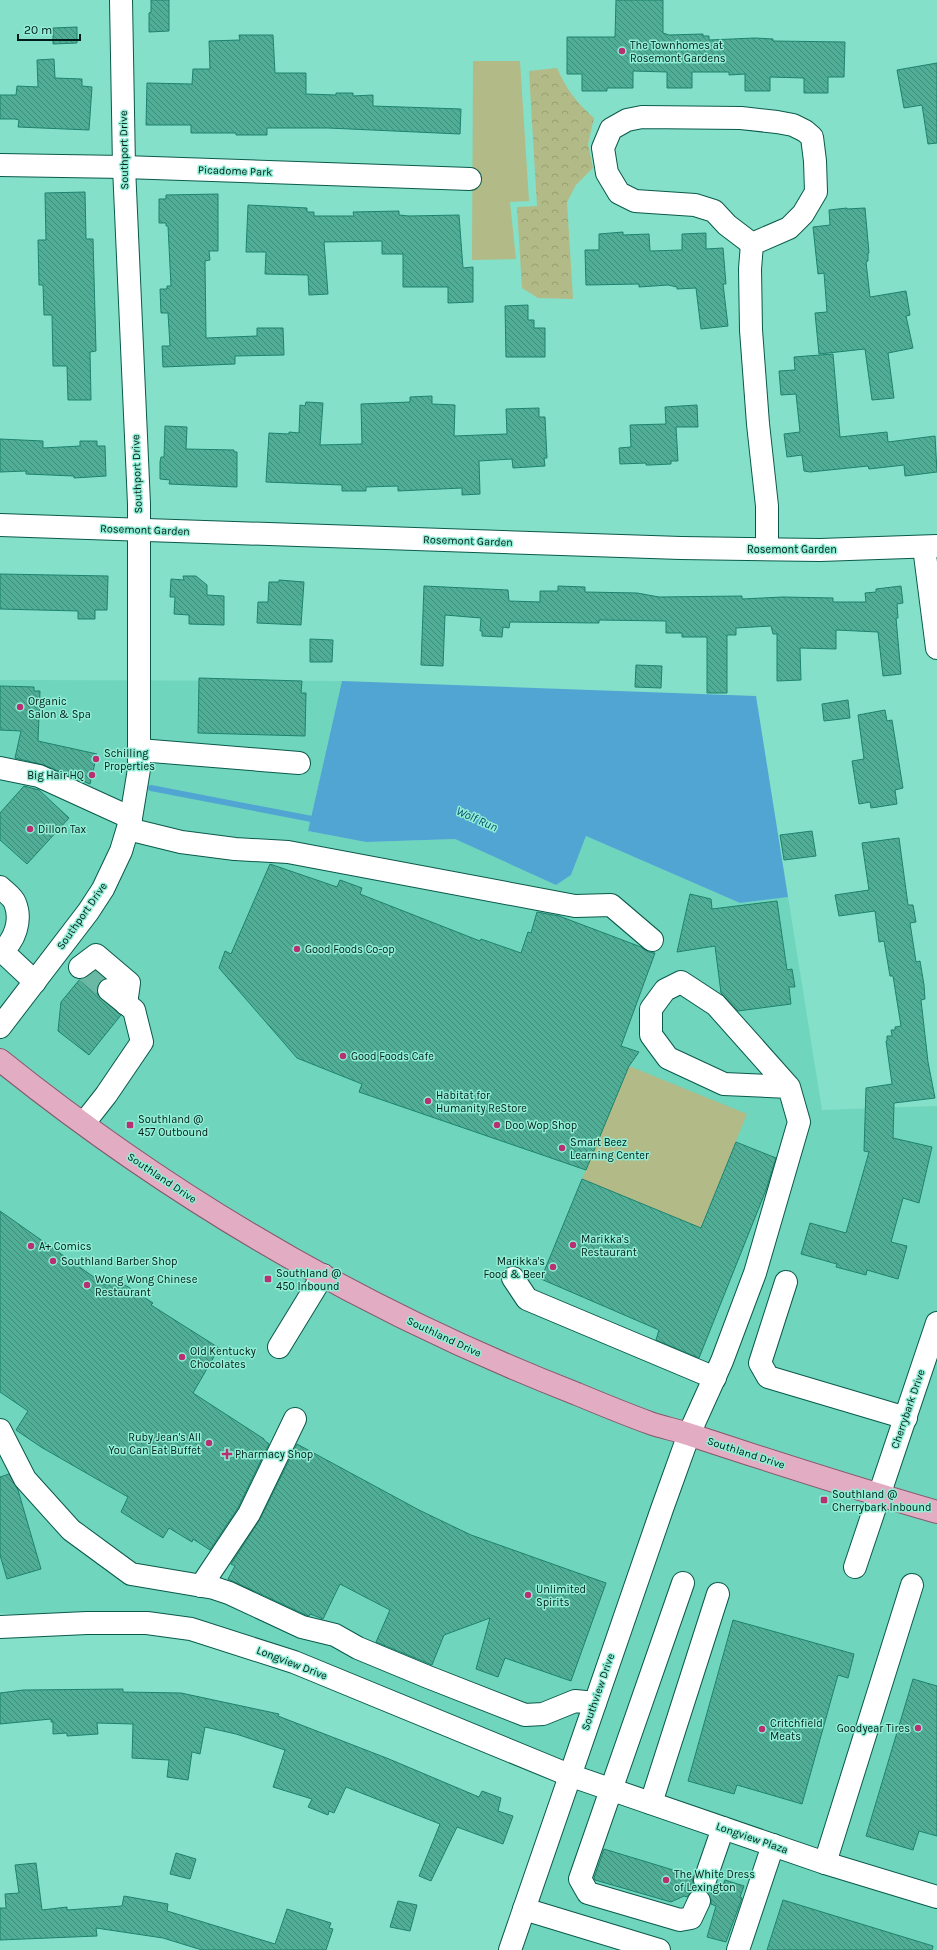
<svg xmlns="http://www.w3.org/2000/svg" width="937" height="1950" font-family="Karla,sans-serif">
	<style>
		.built { fill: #6fd5bd }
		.green { fill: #b2ba87 }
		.forest { fill: url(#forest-crowns) }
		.water { fill: #51a5d3 }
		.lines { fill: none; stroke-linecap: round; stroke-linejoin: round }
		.stream { stroke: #51a5d3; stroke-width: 6 }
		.building { fill: url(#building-back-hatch); stroke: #1e836e }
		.minor-tunnel { stroke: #6ab9a5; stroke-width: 22; stroke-dasharray: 22 11; stroke-linecap: butt }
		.minor-casing { stroke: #0a5a4b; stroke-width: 24 }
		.major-casing { stroke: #86576c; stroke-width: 24 }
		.minor { stroke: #fff; stroke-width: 22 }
		.major { stroke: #e2adc2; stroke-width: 22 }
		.poi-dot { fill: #b73172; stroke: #91edd5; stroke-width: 1.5 }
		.labels { text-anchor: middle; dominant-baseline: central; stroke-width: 3; stroke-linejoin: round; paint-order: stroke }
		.poi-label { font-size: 11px; fill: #011d17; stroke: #91edd5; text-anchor: start }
		.street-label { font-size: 11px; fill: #011d17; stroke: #91edd5 }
		.water-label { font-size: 12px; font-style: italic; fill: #064d6c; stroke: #91edd5 }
	</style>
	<defs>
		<pattern id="forest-crowns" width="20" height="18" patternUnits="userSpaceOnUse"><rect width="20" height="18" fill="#b2ba87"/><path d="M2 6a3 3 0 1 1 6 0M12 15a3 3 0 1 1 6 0" fill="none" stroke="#979f74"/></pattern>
		<pattern id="building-back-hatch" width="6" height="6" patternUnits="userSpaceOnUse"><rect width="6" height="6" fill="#50ad96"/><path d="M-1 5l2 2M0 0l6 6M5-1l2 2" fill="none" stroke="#408c79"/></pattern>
	</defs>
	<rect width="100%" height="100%" fill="#84e0c8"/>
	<!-- built -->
	<polygon class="built" points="0,680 342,681 308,831 366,842 455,839 556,885 571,875 586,836 740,903 788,897 822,1110 937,1106 937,1950 524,1950 511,1946 569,1775 191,1629 0,1613"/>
	<!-- green -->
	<g class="green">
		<polygon points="473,61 520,61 529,201 510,202 516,259 472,260"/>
		<polygon points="629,1066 747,1114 701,1228 582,1179"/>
	</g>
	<!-- forest -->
	<path class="forest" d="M557 68C567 90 576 102 594 118L588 144 593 168 576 185 567 202 573 299 538 298 522 288 517 207 537 206 529 71Z"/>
	<!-- water -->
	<polygon class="water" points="342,681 756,696 788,897 740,903 586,836 571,875 556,885 455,839 366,842 308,831"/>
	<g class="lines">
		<!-- stream -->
		<polyline class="stream" points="151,788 317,820"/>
	</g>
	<!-- building -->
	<g class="building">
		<polygon points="151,0 169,0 169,31 149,32 149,13 151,12"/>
		<polygon points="616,0 663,0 663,33 669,35 703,34 703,36 709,36 709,40 755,38 773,39 773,41 845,42 844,77 828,77 828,93 804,93 804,78 770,77 770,91 745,91 745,74 729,75 729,72 692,72 692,88 667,88 667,72 633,71 633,88 607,88 607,91 582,91 582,74 567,74 567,37 615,37"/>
		<polygon points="77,27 77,43 53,44 53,28"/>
		<polygon points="239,35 273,35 275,73 306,73 306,94 336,95 336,93 353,93 353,96 373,95 373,106 461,109 460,134 328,128 267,128 267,135 236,135 236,133 191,133 191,125 146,125 147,83 192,84 193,69 210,69 209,41 240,40"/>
		<polygon points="54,59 55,78 82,79 82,86 92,87 89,130 18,127 19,120 15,119 0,119 0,95 16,95 17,86 38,87 37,60"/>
		<polygon points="937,63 937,143 928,144 922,105 904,108 897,70"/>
		<polygon points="85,192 86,239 93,239 96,351 90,352 91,400 68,400 67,366 53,366 52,315 44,315 43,285 39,285 38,240 46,240 45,193"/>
		<polygon points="218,194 218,251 209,251 210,260 205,261 206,338 257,336 257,328 283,328 284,355 235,356 235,364 163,367 162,346 170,346 168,313 161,313 160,289 167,289 167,286 171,286 168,226 166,226 166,223 159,223 159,199 166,199 166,195"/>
		<polygon points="248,205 307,208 307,212 314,212 314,216 354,216 353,212 399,211 399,215 409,216 459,215 463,268 473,267 473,302 448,303 448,287 403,287 403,254 382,254 382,241 324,242 328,294 309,295 308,275 265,274 266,252 246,252"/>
		<polygon points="847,208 847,209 865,208 869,253 868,253 868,261 866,262 870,297 906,291 910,315 906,316 913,348 888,353 894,398 872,400 865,349 819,354 815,313 827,312 824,273 818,274 813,227 830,225 829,210"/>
		<polygon points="623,232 623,235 649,234 650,251 682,250 682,234 706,233 706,249 723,248 726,284 723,284 728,326 701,329 696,288 677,289 677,287 668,285 639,287 639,284 586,285 585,250 599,250 599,234"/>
		<polygon points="528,305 528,320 534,320 534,328 545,328 545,357 506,357 505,306"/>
		<polygon points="833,354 840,437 887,432 888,442 935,436 937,472 905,476 904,465 869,469 868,466 810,472 804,471 802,455 787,457 784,434 800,432 796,394 781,395 779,371 795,370 794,357"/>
		<polygon points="432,396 432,404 455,405 454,436 507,434 506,409 539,408 539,417 545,417 547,458 544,458 545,466 513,468 512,459 479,461 480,494 462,495 462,488 398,491 398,486 366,487 366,491 342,491 342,485 266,482 269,433 289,434 289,432 299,433 300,405 305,406 306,402 323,403 320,445 362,444 361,404 410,402 410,397"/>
		<polygon points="697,405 698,427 676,427 678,461 671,461 671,464 650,465 646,465 646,463 620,464 619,448 631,447 630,425 666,424 665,407"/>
		<polygon points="165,426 187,427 186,449 234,450 234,452 237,452 237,487 169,484 170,480 160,479 160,462 161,457 164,457"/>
		<polygon points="0,439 43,441 43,448 80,446 80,441 97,441 97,446 105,446 106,476 74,478 74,476 26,474 26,471 0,472"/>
		<polygon points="0,574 108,576 107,610 95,610 95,619 78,619 78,611 0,609"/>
		<polygon points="183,576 196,576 207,585 207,595 224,596 224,625 189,624 189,615 174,614 175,597 170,597 171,579 184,580"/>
		<polygon points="279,580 304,582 301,625 257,623 258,602 268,602 269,582 279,582"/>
		<polygon points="424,586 508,590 509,601 540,602 540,591 558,591 558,586 585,587 585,592 637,593 659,597 742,596 742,599 783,597 833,598 833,602 866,602 865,593 876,592 876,589 901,586 903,603 897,604 898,618 896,618 901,674 883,676 878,632 836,630 836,649 800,648 801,680 777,681 777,634 773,634 771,626 736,628 736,635 727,635 727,693 707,693 707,637 682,637 682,633 666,633 666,621 599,620 599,623 510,622 509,628 503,627 502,637 482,636 482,631 480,631 481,618 445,615 443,666 421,665"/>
		<polygon points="310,639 333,640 332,662 310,662"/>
		<polygon points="636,665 662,666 661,688 635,687"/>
		<polygon points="199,678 302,681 301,693 306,693 305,736 198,733"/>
		<polygon points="0,686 34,687 34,691 40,691 38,741 97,754 90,784 44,765 15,758 21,731 0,730"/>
		<polygon points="848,700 850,718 824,721 822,704"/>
		<polygon points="885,710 887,721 892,720 903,788 895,790 897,804 871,808 870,802 859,804 852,761 864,759 858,715"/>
		<polygon points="24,786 39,790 69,818 27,864 0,840 0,813"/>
		<polygon points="812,831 816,856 784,860 780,835"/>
		<polygon points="899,838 908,905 913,905 916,922 910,923 916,962 920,961 924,985 925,999 921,1000 928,1062 935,1098 894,1103 893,1138 932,1147 919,1203 903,1198 891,1242 907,1246 898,1279 867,1270 866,1275 836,1267 837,1264 801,1254 810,1223 846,1233 869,1152 864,1151 866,1088 892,1084 886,1041 887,1041 887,1036 892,1036 891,1030 895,1030 895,1027 901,1026 893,976 890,976 884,941 879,942 875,911 839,916 835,895 869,890 862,843"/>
		<polygon points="270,864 337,887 340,880 362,888 360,894 480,941 481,939 521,953 528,932 531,933 537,912 559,916 641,947 649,952 655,953 621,1046 639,1052 629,1066 586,1170 359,1092 362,1084 297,1058 219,968 225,951 231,954"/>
		<polygon points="690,894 711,899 712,909 777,901 787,970 792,969 795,987 789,987 791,1004 738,1011 721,993 715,946 677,952"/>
		<polygon points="96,971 104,978 100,982 97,988 98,995 121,1015 89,1055 58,1031 61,1002 80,979 87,977"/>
		<polygon points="736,1142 776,1158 766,1190 699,1358 656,1340 659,1330 541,1279 582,1179 701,1228"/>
		<polygon points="0,1211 105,1285 111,1276 153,1303 151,1305 219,1348 193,1393 264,1439 264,1440 269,1444 238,1508 210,1550 193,1539 192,1542 169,1528 163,1538 121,1512 128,1497 41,1447 16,1430 28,1411 0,1392"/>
		<polygon points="297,1444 419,1510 471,1535 606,1583 571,1681 505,1658 498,1677 476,1669 490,1618 444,1635 432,1665 376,1642 390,1610 340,1584 323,1619 310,1614 309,1616 306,1615 228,1579 235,1566 231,1564 260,1519"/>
		<polygon points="9,1474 18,1490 41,1569 7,1579 0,1555 0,1477"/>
		<polygon points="733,1620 854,1654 848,1678 838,1675 802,1804 737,1785 734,1794 688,1781"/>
		<polygon points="913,1679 937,1686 937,1836 919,1831 913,1850 866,1836"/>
		<polygon points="123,1689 123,1692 181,1693 279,1714 278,1716 389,1759 479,1797 482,1791 501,1798 498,1811 513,1816 503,1844 457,1827 431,1881 419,1876 440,1824 346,1787 334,1813 329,1811 328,1815 308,1807 312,1799 273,1787 285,1750 236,1734 205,1727 200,1754 192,1752 188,1780 167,1777 169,1760 132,1758 133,1724 97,1723 98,1734 67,1736 67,1733 53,1734 53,1722 51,1722 51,1719 0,1724 0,1693 23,1690"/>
		<polygon points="604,1849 693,1876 693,1883 697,1889 692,1891 687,1897 684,1896 671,1902 595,1880 594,1878"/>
		<polygon points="176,1853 196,1859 190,1879 170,1874"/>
		<polygon points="36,1863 42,1910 67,1907 67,1910 122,1906 124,1896 168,1904 167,1911 275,1944 287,1909 331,1923 329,1928 333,1929 326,1950 202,1950 163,1938 96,1928 97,1936 0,1940 0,1908 6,1908 5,1894 19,1893 15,1865"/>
		<polygon points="725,1880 744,1886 740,1897 742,1898 726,1942 707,1937 716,1906 711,1904 711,1900 707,1892 713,1889 717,1883 723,1885"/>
		<polygon points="783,1900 933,1946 932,1950 767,1950"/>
		<polygon points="398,1901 417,1905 410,1931 390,1927"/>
	</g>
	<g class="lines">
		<!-- minor-tunnel -->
		<polyline class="minor-tunnel" points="86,971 109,990"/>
		<!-- minor casing -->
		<g class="minor-casing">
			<g id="minor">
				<polygon points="642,117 741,118 777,122 793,125 805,131 812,137 815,161 816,192 803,214 789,228 752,244 727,225 714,211 695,205 635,201 619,193 607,173 603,148 611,129 627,120"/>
				<polyline points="0,165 124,167 470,179"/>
				<polyline points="752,244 750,269 751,330 758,424 767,506 767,549"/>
				<polyline points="0,525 681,548 820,550 937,546"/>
				<polyline points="924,547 937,648"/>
				<polyline points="139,750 299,763"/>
				<polyline points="0,768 39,776 131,818"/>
				<polyline points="128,829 181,842 235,849 288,852 575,906 611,905 652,940"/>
				<path d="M0 887C5 892 13 897 15 903 22 920 15 942 0 952"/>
				<polyline points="2,951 35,982"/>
				<polyline points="80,967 96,955 129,983 126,1004"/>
				<polyline points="0,1027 88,912 103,889 121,851 131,818 139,769 139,504 124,167 121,0"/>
				<polyline points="84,1123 106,1095 142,1042 134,1010 109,990"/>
				<polyline points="513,1278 527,1299 715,1378"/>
				<polyline points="786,1282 760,1363 768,1377 906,1418"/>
				<polyline points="279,1347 323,1275"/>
				<polyline points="0,1430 25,1479 71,1530 131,1574 214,1588 229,1593 302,1627 335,1635 358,1648 428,1677 525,1715 543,1714 575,1701 595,1703"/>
				<polyline points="855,1567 937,1323"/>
				<polyline points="683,1583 580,1879 588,1893 680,1920 691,1918 699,1901"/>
				<polyline points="201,1586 249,1514 295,1419"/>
				<polyline points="0,1627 87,1623 147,1623 191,1629 294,1662 569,1775 825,1863 937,1897"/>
				<polyline points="651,1803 718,1594"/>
				<polyline points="825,1863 912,1585"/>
				<polyline points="705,1880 723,1828"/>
				<polyline points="524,1909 659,1950"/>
				<polyline points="510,1950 662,1509 689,1434 722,1361 755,1273 799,1122 789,1087 716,1005 681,982 665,990 651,1009 651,1035 668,1058 724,1084 789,1087"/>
				<polyline points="738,1950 773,1845"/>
			</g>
		</g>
		<!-- major casing -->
		<g class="major-casing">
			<path id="major" d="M0 1060C174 1200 369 1313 577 1394 601 1404 625 1414 650 1423 664 1428 677 1430 691 1435 773 1462 854 1488 937 1512"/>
		</g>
		<!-- minor -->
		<use href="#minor" class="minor"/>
		<!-- major -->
		<use href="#major" class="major"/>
	</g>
	<!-- markers -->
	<g class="poi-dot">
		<circle cx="622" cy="51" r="4"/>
		<circle cx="20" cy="707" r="4"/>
		<circle cx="96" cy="759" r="4"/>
		<circle cx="92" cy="775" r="4"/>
		<circle cx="30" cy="829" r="4"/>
		<circle cx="297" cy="949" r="4"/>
		<circle cx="343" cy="1056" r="4"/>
		<circle cx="428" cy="1101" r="4"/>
		<rect x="126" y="1121" width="8" height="8" rx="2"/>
		<circle cx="497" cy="1125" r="4"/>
		<circle cx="562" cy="1148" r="4"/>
		<circle cx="573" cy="1245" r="4"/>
		<circle cx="31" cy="1246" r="4"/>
		<circle cx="53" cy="1261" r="4"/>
		<circle cx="553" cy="1267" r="4"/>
		<rect x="264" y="1275" width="8" height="8" rx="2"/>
		<circle cx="87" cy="1285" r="4"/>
		<circle cx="182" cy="1357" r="4"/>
		<circle cx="209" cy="1443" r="4"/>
		<path d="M225 1448h4v4h4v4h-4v4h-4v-4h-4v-4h4z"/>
		<rect x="820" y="1496" width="8" height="8" rx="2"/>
		<circle cx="528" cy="1595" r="4"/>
		<circle cx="918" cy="1728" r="4"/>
		<circle cx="762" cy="1729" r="4"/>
		<circle cx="666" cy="1880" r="4"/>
	</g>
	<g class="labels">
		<!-- poi labels -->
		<g class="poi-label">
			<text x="630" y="45">The Townhomes at<tspan x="630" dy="13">Rosemont Gardens</tspan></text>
			<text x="28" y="701">Organic<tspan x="28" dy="13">Salon &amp; Spa</tspan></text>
			<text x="104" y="753">Schilling<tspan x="104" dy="13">Properties</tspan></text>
			<text x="84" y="775" text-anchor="end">Big Hair HQ</text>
			<text x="38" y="829">Dillon Tax</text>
			<text x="305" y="949">Good Foods Co-op</text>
			<text x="351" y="1056">Good Foods Cafe</text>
			<text x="436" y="1095">Habitat for<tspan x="436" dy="13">Humanity ReStore</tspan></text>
			<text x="138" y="1119">Southland @<tspan x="138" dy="13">457 Outbound</tspan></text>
			<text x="505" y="1125">Doo Wop Shop</text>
			<text x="570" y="1142">Smart Beez<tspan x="570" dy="13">Learning Center</tspan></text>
			<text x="581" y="1239">Marikka's<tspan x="581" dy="13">Restaurant</tspan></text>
			<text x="39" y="1246">A+ Comics</text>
			<text x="61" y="1261">Southland Barber Shop</text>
			<text x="545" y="1261" text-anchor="end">Marikka's<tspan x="545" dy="13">Food &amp; Beer</tspan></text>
			<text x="276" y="1273">Southland @<tspan x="276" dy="13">450 Inbound</tspan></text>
			<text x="95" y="1279">Wong Wong Chinese<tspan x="95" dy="13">Restaurant</tspan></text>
			<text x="190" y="1351">Old Kentucky<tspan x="190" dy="13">Chocolates</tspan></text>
			<text x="201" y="1437" text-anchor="end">Ruby Jean's All<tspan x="201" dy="13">You Can Eat Buffet</tspan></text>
			<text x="235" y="1454">Pharmacy Shop</text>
			<text x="832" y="1494">Southland @<tspan x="832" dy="13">Cherrybark Inbound</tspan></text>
			<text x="536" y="1589">Unlimited<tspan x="536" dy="13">Spirits</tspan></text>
			<text x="770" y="1723">Critchfield<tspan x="770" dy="13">Meats</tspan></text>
			<text x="910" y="1728" text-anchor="end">Goodyear Tires</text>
			<text x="674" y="1874">The White Dress<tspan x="674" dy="13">of Lexington</tspan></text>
		</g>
		<!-- street labels -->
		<g class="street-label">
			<text transform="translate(124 150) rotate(-91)">Southport Drive</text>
			<text transform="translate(235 171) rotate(2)">Picadome Park</text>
			<text transform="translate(137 474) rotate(-92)">Southport Drive</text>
			<text transform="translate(145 530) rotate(2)">Rosemont Garden</text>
			<text transform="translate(468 541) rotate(2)">Rosemont Garden</text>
			<text x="792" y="549">Rosemont Garden</text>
			<text transform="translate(82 916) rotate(-55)">Southport Drive</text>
			<text transform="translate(162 1178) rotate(34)">Southland Drive</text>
			<text transform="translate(444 1337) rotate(25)">Southland Drive</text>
			<text transform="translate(908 1409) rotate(-71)">Cherrybark Drive</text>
			<text transform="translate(746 1453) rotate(18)">Southland Drive</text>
			<text transform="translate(292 1663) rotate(21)">Longview Drive</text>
			<text transform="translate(598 1692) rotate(-71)">Southview Drive</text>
			<text transform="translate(752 1838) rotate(19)">Longview Plaza</text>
		</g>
		<!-- water labels -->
		<g class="water-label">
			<text transform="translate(477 819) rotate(24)">Wolf Run</text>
		</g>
	</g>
	<!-- scale -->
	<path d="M18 34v6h62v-6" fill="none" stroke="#011d17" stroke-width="2"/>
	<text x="24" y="34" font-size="12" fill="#011d17" stroke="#91edd5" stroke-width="3" paint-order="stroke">20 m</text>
</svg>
